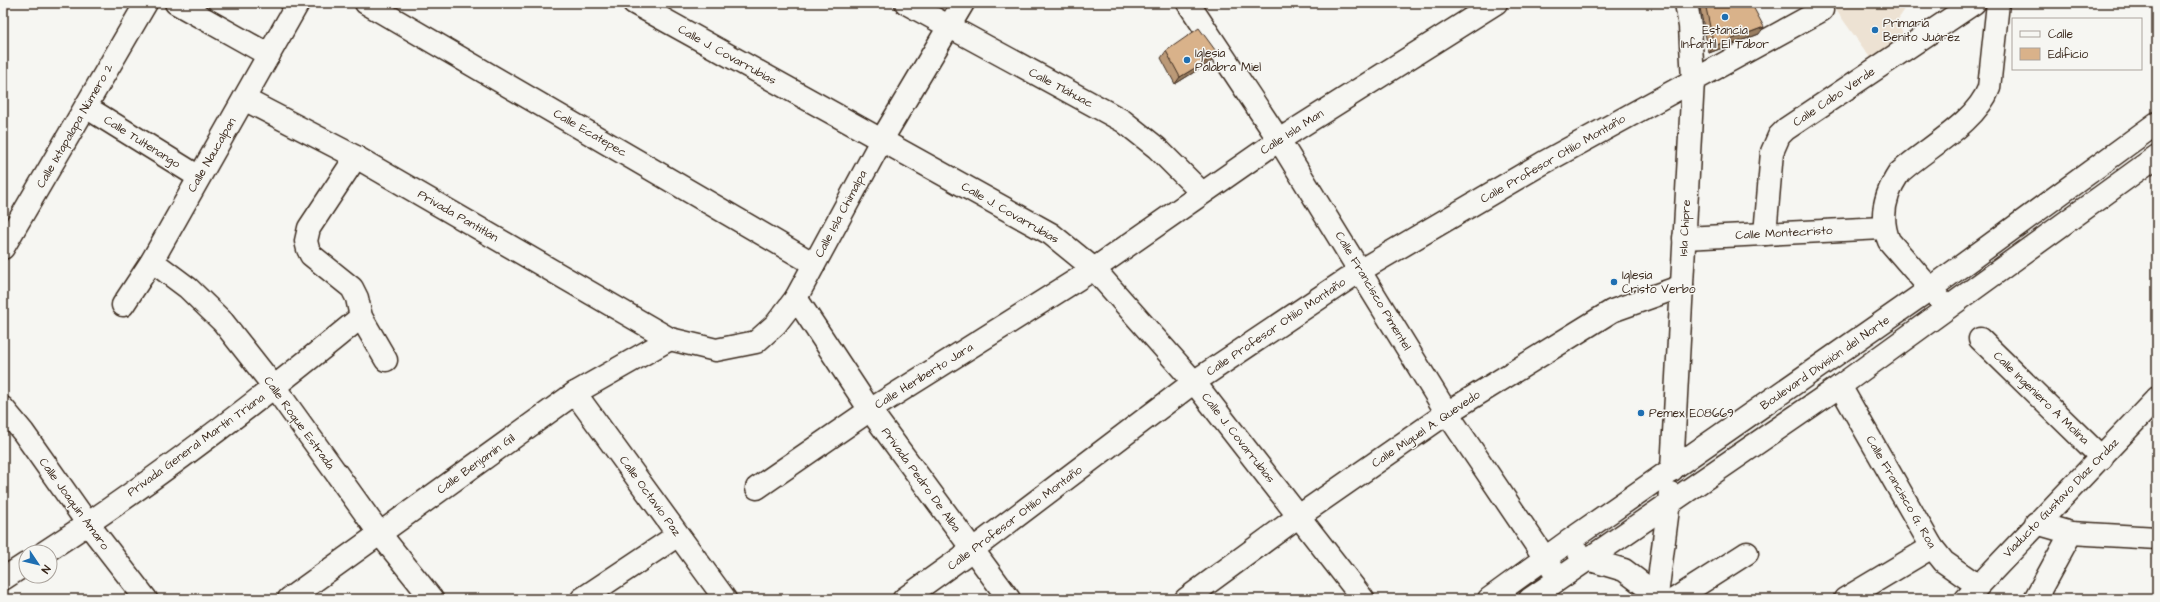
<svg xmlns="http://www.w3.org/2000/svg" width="2160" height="602" font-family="'Architects Daughter',sans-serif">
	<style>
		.built { fill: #ede2d3 }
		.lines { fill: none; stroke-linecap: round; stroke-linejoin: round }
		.minor-casing { stroke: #3b2a1e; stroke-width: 25 }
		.major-casing { stroke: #3b2a1e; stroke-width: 25 }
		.minor { stroke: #f6f6f2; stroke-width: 22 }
		.major { stroke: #f6f6f2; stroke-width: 22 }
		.wall { fill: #b97; stroke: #3b2a1e }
		.shaded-wall { fill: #987d61; stroke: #3b2a1e }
		.building { fill: #d9b28a; stroke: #3b2a1e }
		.poi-dot { fill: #1f6fb2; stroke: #f6f6f2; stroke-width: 1.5 }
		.labels { text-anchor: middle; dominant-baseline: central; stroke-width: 3; stroke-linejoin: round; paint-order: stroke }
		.poi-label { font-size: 12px; fill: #3b2a1e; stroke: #f6f6f2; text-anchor: start }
		.street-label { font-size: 12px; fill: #3b2a1e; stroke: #f6f6f2 }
	</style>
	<rect width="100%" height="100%" fill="#f6f6f2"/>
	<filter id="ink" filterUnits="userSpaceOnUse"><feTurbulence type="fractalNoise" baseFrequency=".025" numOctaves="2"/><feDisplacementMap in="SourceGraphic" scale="8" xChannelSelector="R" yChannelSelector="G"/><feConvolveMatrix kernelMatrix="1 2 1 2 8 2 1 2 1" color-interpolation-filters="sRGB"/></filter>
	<g filter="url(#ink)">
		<!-- built -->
		<polygon class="built" points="1831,3 1909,3 1897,21 1905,38 1871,59"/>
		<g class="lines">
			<!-- minor casing -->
			<g class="minor-casing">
				<g id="minor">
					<polyline points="176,3 269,55"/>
					<polyline points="366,3 814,264"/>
					<polyline points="634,3 1051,234 1094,269 1194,382 1363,599"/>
					<polyline points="906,3 1123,121 1157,148 1202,193"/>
					<polyline points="244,99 356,157 670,339 716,350 756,342 776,324 796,298 881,141 963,3"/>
					<polyline points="86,107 199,177"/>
					<polyline points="356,157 309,228 306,241 308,249 311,255 352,288 357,298 361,317 386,360"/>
					<polyline points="1765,234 1772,152 1779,136 1786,129 1974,3"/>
					<polyline points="1684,238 1883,228"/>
					<polyline points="3,248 146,3"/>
					<polyline points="152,261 188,288 223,322 275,388 380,534 432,599"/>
					<polyline points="796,298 870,410 1009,599"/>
					<polyline points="123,305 152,261 298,3"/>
					<path d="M1947 308 1889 241C1879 217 1885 194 1899 173 1926 148 1976 123 1989 88L1998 3"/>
					<polyline points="1980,339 2102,458"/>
					<polyline points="1840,386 1932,547 1944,562 1977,585"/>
					<polyline points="575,393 725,599"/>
					<polyline points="3,408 23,432 88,524 146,599"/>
					<polyline points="1672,470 1693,80 1690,26 1686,3"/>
					<polyline points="757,488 870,410 1094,269 1279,140 1496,3"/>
					<polyline points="2036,523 2071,533 2157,538"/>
					<path d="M45 552C155 481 260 400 361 317"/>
					<polyline points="3,579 26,564"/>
					<polyline points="289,599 575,393 670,339"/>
					<polyline points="582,599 678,535"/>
					<polyline points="904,599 972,550 1194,382 1361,270 1543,163 1822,10"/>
					<polyline points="1186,599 1299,516 1447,413 1612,311 1682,286"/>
					<polyline points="1675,599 1747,553"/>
					<polyline points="1845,599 1932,547"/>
					<polyline points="2035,599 2071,533"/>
				</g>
			</g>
			<!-- major casing -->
			<g class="major-casing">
				<g id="major">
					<polyline points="1188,3 1279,140 1447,413 1553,570"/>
					<polyline points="1579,553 1587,559 1624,570 1657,595 1660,599"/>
					<polyline points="1657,595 1670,493"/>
					<polyline points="1489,599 1566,543 1930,289 2157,123"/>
					<polyline points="1530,599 1840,386 2157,156"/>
					<polyline points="1966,599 2157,398"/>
				</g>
			</g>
			<!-- minor -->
			<use href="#minor" class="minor"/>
			<!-- major -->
			<use href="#major" class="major"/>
		</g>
		<!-- wall -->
		<g class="wall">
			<polygon points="1699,3 1751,3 1759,34 1709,53"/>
			<polygon points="1166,51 1212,61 1175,84 1161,58"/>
		</g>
		<!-- shaded-wall -->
		<g class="shaded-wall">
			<polygon points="1764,27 1759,34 1709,53 1714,46"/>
			<polygon points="1218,54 1212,61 1175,84 1180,77"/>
		</g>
		<!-- building -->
		<g class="building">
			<polygon points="1705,3 1751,3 1764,27 1714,46"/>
			<polygon points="1199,28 1218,54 1180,77 1166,51"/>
		</g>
	</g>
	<!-- markers -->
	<g class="poi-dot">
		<circle cx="1725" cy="17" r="4"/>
		<circle cx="1875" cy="30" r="4"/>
		<circle cx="1187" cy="60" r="4"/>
		<circle cx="1614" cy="282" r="4"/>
		<circle cx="1641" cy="413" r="4"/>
	</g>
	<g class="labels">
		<!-- poi labels -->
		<g class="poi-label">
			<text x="1883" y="23">Primaria<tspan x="1883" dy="14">Benito Juárez</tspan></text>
			<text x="1725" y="30" text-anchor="middle">Estancia<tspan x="1725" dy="14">Infantil El Tabor</tspan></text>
			<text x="1195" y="53">Iglesia<tspan x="1195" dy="14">Palabra Miel</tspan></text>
			<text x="1622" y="275">Iglesia<tspan x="1622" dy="14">Cristo Verbo</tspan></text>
			<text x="1649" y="413">Pemex E08669</text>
		</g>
		<!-- street labels -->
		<g class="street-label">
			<text transform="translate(727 55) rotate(29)">Calle J. Covarrubias</text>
			<text transform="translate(1061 88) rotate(28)">Calle Tláhuac</text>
			<text transform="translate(1834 97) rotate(-34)">Calle Cabo Verde</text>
			<text transform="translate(75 126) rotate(-60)">Calle Ixtapalapa Número 2</text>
			<text transform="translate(1292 132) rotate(-33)">Calle Isla Man</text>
			<text transform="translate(590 133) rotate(30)">Calle Ecatepec</text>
			<text transform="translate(142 142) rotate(32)">Calle Tultenango</text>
			<text transform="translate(212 155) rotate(-60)">Calle Naucalpan</text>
			<text transform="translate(1553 159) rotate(-30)">Calle Profesor Otilio Montaño</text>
			<text transform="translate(1010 213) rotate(30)">Calle J. Covarrubias</text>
			<text transform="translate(841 214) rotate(-62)">Calle Isla Chimalpa</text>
			<text transform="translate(458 216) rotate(30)">Privada Pantitlán</text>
			<text transform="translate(1685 228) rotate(-87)">Isla Chipre</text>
			<text transform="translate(1784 233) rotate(-3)">Calle Montecristo</text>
			<text transform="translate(1373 291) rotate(59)">Calle Francisco Pimentel</text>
			<text transform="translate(1276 327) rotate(-34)">Calle Profesor Otilio Montaño</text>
			<text transform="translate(1825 363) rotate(-35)">Boulevard División del Norte</text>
			<text transform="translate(924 376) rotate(-32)">Calle Heriberto Jara</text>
			<text transform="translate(2041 398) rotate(44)">Calle Ingeniero A Molina</text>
			<text transform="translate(299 423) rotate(54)">Calle Roque Estrada</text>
			<text transform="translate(1426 429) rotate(-34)">Calle Miguel A. Quevedo</text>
			<text transform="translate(1238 438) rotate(52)">Calle J. Covarrubias</text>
			<text transform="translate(196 445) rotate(-36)">Privada General Martín Triana</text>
			<text transform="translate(476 464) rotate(-36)">Calle Benjamín Gil</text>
			<text transform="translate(921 480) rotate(54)">Privada Pedro De Alba</text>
			<text transform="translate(1901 492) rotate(60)">Calle Francisco G. Roa</text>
			<text transform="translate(650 496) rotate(54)">Calle Octavio Paz</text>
			<text transform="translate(2061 498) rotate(-46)">Viaducto Gustavo Díaz Ordaz</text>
			<text transform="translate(74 504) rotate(54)">Calle Joaquín Amaro</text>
			<text transform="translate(1015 518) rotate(-37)">Calle Profesor Otilio Montaño</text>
		</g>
	</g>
	<!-- margin -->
	<rect width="2160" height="602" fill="none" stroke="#f6f6f2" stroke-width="16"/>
	<rect x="8" y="8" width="2144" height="586" fill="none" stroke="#3b2a1e" stroke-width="1.5" filter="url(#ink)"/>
	<!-- legend -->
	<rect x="2012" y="18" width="130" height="52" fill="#f6f6f2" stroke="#aba49d"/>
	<rect x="2020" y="31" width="20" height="6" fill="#f6f6f2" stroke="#aba49d"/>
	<text x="2048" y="38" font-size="12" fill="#3b2a1e">Calle</text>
	<rect x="2020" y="48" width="20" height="12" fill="#d9b28a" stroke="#aba49d"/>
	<text x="2048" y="58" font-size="12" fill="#3b2a1e">Edificio</text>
	<!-- north arrow -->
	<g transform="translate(38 564) rotate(125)"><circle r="19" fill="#f6f6f2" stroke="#aba49d"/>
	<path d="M0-3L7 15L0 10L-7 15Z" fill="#1f6fb2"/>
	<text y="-6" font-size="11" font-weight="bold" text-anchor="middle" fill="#3b2a1e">N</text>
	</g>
</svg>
